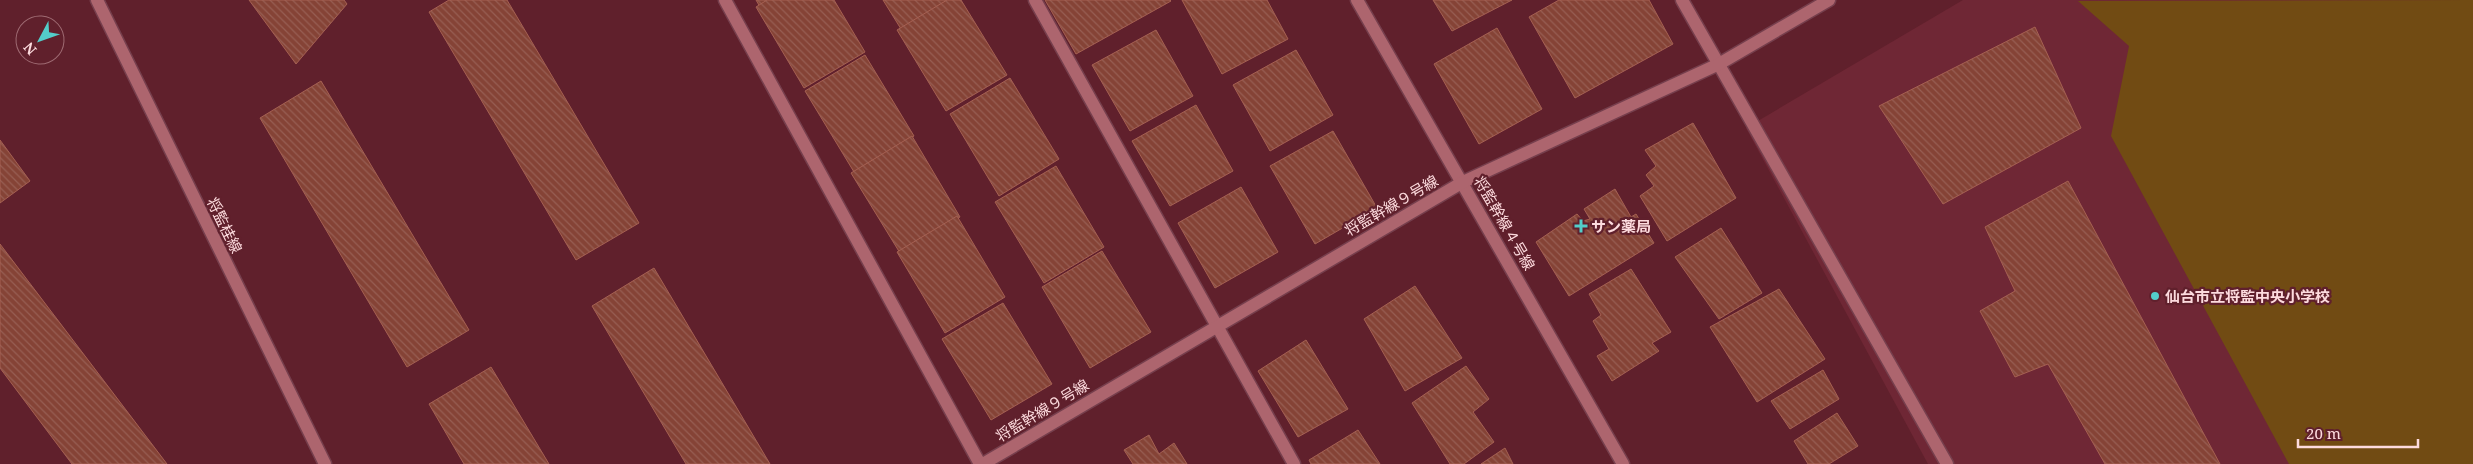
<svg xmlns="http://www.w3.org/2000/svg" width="2473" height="464" font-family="'Noto Serif','Noto Sans JP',serif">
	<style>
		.built { fill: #6f2735 }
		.grass { fill: #714b13 }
		.building { fill: url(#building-back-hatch); stroke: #a56052 }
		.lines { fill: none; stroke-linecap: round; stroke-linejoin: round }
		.minor-casing { stroke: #763f4d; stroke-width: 15 }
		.minor { stroke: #ad656e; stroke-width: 12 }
		.poi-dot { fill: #53cdc9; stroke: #60202c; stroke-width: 2 }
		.labels { text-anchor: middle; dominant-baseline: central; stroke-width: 4.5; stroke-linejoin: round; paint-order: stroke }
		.street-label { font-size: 15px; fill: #fddbde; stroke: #60202c }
		.poi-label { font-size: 15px; font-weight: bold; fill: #fddbde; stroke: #60202c; text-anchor: start }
	</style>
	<defs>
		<pattern id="building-back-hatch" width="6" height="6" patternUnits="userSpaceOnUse" patternTransform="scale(1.25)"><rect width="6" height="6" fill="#854336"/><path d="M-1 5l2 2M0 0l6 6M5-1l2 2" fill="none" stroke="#975e53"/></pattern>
	</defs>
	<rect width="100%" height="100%" fill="#60202c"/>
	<!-- built -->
	<polygon class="built" points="1963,0 2473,0 2473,464 1928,464 1746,128"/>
	<!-- grass -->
	<polygon class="grass" points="2473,0 2473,464 2289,464 2111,136 2129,46 2078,1"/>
	<!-- building -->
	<g class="building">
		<polygon points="249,0 344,0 347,4 296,64"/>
		<polygon points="449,0 507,0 639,223 576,260 429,12"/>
		<polygon points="756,0 772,0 760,7"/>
		<polygon points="767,0 834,0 865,52 804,88 756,7"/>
		<polygon points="883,0 948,0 901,29"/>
		<polygon points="947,0 961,0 1007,75 946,111 897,30"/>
		<polygon points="1045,0 1170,0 1171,1 1076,54"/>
		<polygon points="1182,0 1267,0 1288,39 1222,74"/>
		<polygon points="1433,0 1512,0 1452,31"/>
		<polygon points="1559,0 1649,0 1673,44 1575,98 1529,17"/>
		<polygon points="2035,27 2081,128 1943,204 1879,106"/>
		<polygon points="1497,28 1542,109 1479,144 1434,64"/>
		<polygon points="1156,30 1193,96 1130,131 1092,65"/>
		<polygon points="1296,50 1333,115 1270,151 1233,85"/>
		<polygon points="865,55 914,136 854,172 805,91"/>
		<polygon points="1010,78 1059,159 999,196 950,114"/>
		<polygon points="321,81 469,330 407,367 260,118"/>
		<polygon points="1196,105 1233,171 1170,206 1132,141"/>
		<polygon points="1693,123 1736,198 1667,241 1640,196 1654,186 1646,175 1656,166 1645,150"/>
		<polygon points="1333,131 1377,208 1315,244 1270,166"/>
		<polygon points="912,136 960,217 900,253 851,173"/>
		<polygon points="0,140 30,181 0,203"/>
		<polygon points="1056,166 1104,247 1044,283 995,202"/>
		<polygon points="2068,181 2220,464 2105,464 2048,364 2015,377 1980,311 2015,291 1985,227"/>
		<polygon points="1241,187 1278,252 1215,288 1178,223"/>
		<polygon points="1615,189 1631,217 1636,214 1654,243 1569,296 1536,242 1577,214 1583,221 1590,219 1584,209"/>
		<polygon points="957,216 1005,297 945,333 897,252"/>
		<polygon points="1721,228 1762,293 1719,319 1675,257"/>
		<polygon points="0,244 167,464 72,464 0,368"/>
		<polygon points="1102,251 1151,332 1090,368 1042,287"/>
		<polygon points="654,268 770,464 686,464 592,306"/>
		<polygon points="1631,269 1671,332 1652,343 1659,351 1612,381 1597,356 1609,349 1593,321 1601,315 1589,294"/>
		<polygon points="1415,286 1462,358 1405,391 1364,319"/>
		<polygon points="1779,289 1825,359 1757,402 1710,327"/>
		<polygon points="1003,303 1052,384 991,420 942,339"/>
		<polygon points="1306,340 1348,409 1298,437 1258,371"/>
		<polygon points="1466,366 1489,399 1473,412 1494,442 1464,464 1450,464 1412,403"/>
		<polygon points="491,367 549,464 464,464 429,404"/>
		<polygon points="1823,370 1839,399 1790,429 1771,401"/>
		<polygon points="1837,413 1858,446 1829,464 1808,464 1794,441"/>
		<polygon points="1358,430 1380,464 1311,464 1309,460"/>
		<polygon points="1149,435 1159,454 1174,443 1187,464 1133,464 1124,450"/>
		<polygon points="1505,448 1513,464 1481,464"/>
	</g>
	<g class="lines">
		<!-- minor casing -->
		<g class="minor-casing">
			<g id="minor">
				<polyline points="97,0 325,464"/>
				<polyline points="725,0 980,464"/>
				<polyline points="1035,0 1294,464"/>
				<polyline points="1357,0 1623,464"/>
				<polyline points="1682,0 1947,464"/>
				<polyline points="983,464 1463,182 1719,64 1829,0"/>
			</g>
		</g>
		<!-- minor -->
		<use href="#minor" class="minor"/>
	</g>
	<!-- markers -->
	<g class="poi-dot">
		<path d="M1578.5 218.5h5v5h5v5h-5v5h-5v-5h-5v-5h5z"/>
		<circle cx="2155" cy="296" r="5"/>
	</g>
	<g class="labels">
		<!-- street labels -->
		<g class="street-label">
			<text transform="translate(1391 205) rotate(-30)">将監幹線９号線</text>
			<text transform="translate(1505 223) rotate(60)">将監幹線４号線</text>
			<text transform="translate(225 225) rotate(64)">将監桂線</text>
			<text transform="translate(1042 410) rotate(-31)">将監幹線９号線</text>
		</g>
		<!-- poi labels -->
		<g class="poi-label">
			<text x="1591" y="226">サン薬局</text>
			<text x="2165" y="296">仙台市立将監中央小学校</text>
		</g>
	</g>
	<!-- north arrow -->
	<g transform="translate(40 40) rotate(229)"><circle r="24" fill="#60202c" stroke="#9f6b73"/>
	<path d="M0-4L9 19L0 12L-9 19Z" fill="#53cdc9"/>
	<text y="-8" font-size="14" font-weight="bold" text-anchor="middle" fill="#fddbde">N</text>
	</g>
	<!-- scale -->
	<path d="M2298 439v8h120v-8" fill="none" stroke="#fddbde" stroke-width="2.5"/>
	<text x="2306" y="439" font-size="15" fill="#fddbde" stroke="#60202c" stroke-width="4" paint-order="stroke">20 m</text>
</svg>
